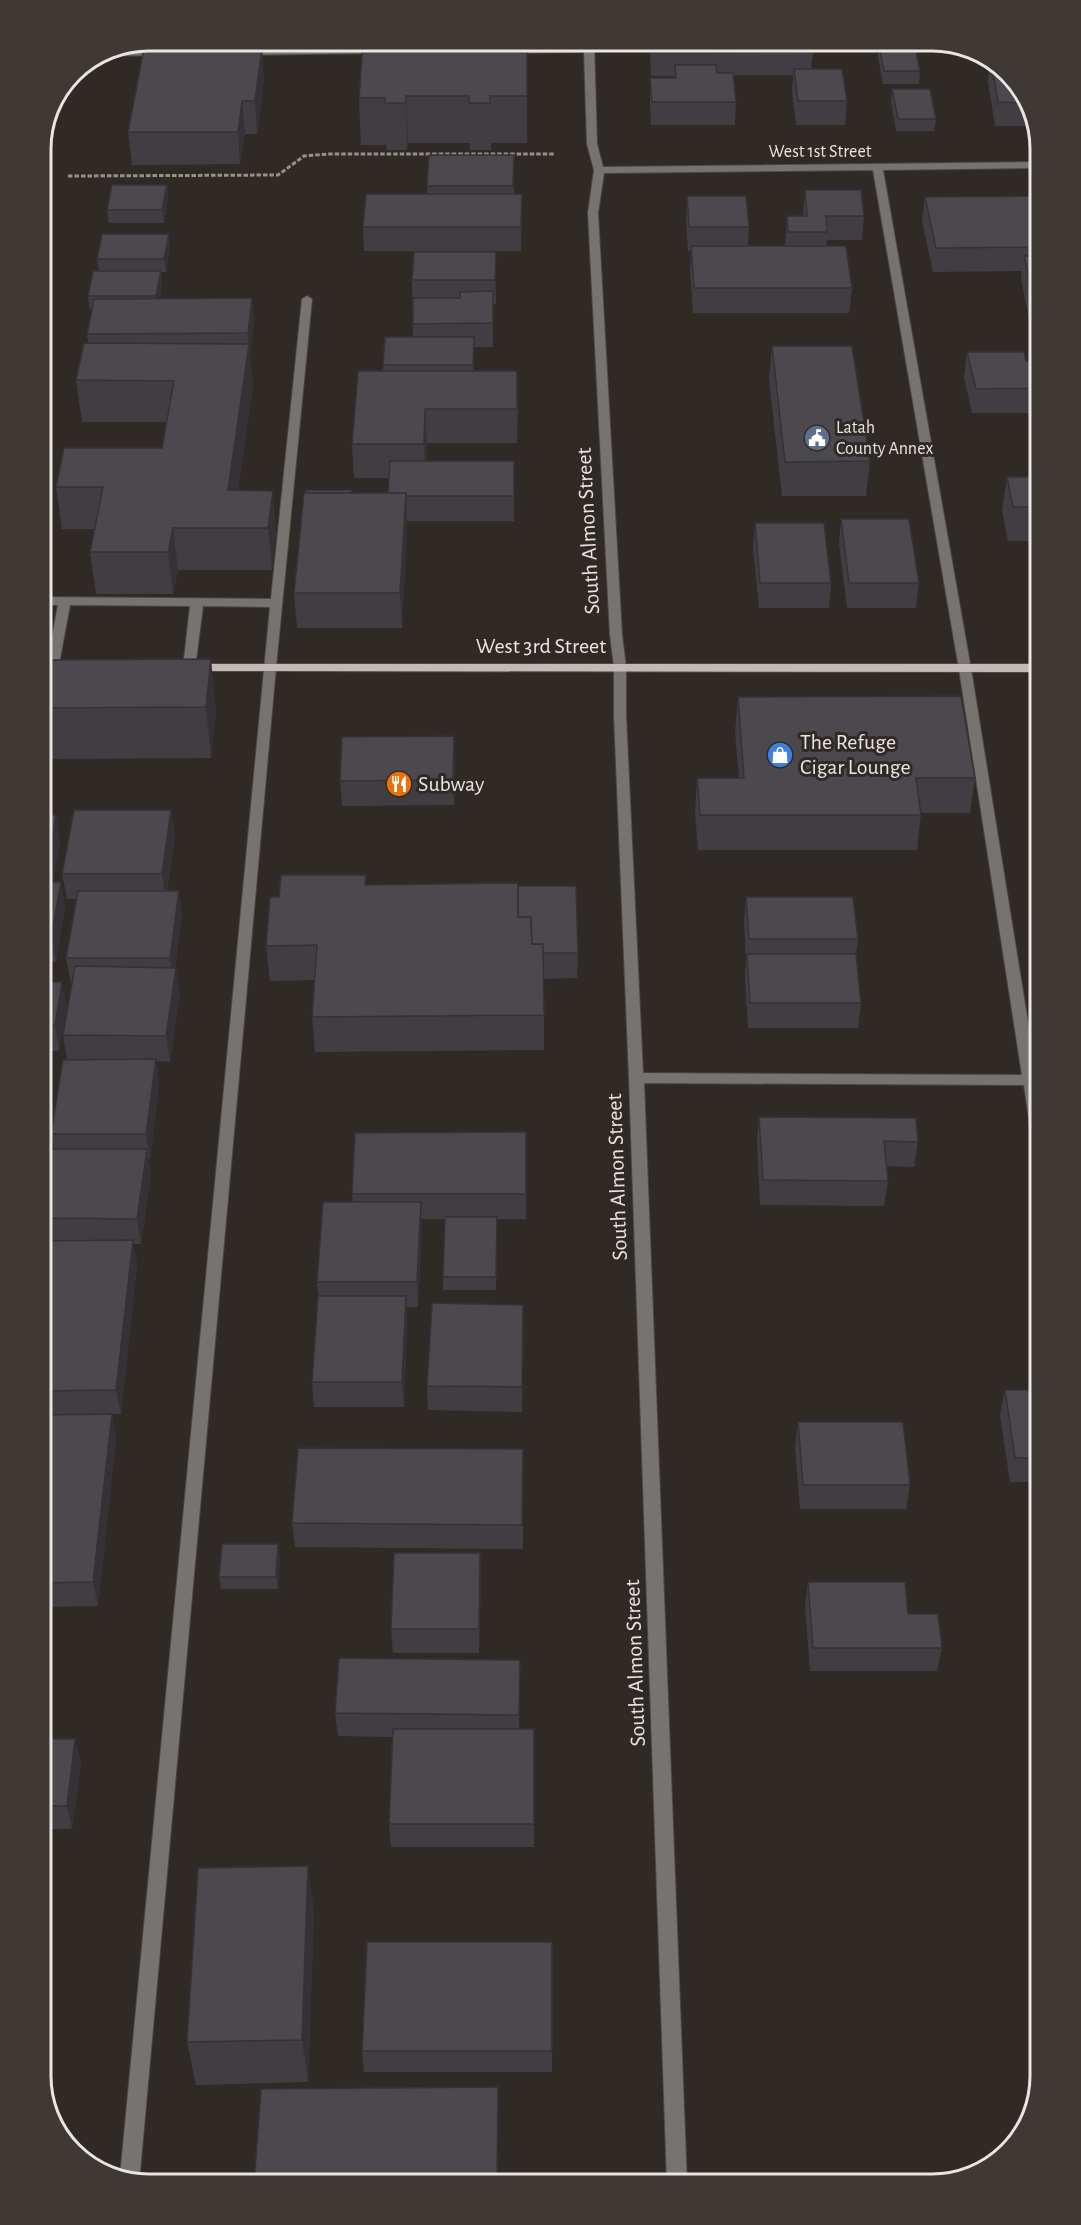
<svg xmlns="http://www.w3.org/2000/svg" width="1081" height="2225" font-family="'Alegreya Sans',sans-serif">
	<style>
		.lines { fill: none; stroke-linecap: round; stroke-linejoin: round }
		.minor-casing { stroke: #4e4844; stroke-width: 2 }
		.major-casing { stroke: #4e4844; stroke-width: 2 }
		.path { stroke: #95908d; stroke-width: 3; stroke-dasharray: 4.5 2; stroke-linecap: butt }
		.minor { fill: #767371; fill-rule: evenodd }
		.major { fill: #c1bab6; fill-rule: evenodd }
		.wall { fill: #403e43 }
		.shaded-wall { fill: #343237 }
		.building { fill: #4b484e; stroke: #343237; stroke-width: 1.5 }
		.labels { text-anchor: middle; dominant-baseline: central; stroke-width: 6; stroke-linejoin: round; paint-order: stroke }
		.far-street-label { font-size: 18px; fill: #e9e5e2; stroke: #302a26 }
		.far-poi-label { font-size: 18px; fill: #e9e5e2; stroke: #302a26; text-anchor: start }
		.street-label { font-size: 22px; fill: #e9e5e2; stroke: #302a26 }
		.poi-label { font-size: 22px; fill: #e9e5e2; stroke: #302a26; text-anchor: start }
		.rim { fill: none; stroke: #e9e5e2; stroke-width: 3 }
	</style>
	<rect width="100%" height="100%" fill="#302a26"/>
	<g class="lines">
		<!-- minor casing -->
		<g class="minor-casing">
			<g id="minor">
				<path d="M584 41H594L597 144 603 167 1040 162V168L883 170 971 669 1040 1097V1146L1035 1145 1032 1141 1024 1085 644 1083 687 2184H667L629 1078 614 715V667L610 635 588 213 594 170 587 144 584 52 508 53 503 50 508 47 584 46ZM873 170 959 669 1022 1075 643 1073 626 715V667L622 635 598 213 604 173Z"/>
				<polygon points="382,48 385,49 385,53 241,55 236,52 241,49"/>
				<polygon points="163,50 166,51 166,55 97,56 104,51"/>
				<polygon points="50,121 54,124 46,160 41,163 41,142"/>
				<polygon points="307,296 312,299 276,667 139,2183 120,2177 270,607 203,606 195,668 189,672 183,668 190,606 70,605 58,669 52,673 46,669 58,605 41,605 41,597 271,599 302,299"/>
			</g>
		</g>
		<!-- major casing -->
		<g class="major-casing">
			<polygon id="major" points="194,664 1040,664 1040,672 189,671 188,668"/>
		</g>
		<!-- path -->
		<polyline class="path" points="68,176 278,175 304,156 328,154 555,154"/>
		<!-- minor -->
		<use href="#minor" class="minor"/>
		<!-- major -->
		<use href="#major" class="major"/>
	</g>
	<!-- wall -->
	<g class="wall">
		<polygon points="646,41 811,41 813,52 811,69 847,101 845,125 796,125 792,92 793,75 733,75 736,102 735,125 651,125 650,102 650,78 675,78 675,76 651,76 650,51 647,51"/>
		<polygon points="491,43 527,43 527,143 491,143 491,150 470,150 470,143 408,143 407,150 387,150 386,145 361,145 359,98"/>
		<polygon points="879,45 920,71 919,84 883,84 878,57"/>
		<polygon points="979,56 998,63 1032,108 1036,126 995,126 988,82 989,67 981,67"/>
		<polygon points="264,79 257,134 245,134 240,164 132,165 128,132"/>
		<polygon points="892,89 936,119 934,131 896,131 891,101"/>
		<polygon points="514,155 514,194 522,194 521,251 364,251 363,227 427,194 427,186"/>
		<polygon points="167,185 168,198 164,223 109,223 107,210"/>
		<polygon points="805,190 864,216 862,240 827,240 826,246 852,288 849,313 693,313 690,270 691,251 688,251 686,220 687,196 749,227 748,246 785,246 787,216 803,216"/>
		<polygon points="1041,196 1041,359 1035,336 1037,328 1031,328 1021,280 1022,271 933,272 922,221 925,197"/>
		<polygon points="170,247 166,272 161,272 162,284 160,299 252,298 254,323 250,355 253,385 238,490 276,532 272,570 178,570 173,594 96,594 90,552 95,529 62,529 56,487 162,448 167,422 82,422 76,380 88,343 87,334 92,309 90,309 88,296 99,271 97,259"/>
		<polygon points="496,276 496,304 493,304 493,347 474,347 474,371 518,405 517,443 427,443 426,461 514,461 514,521 407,521 402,628 297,628 294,593 352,493 388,493 389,478 354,478 352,444 383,371 383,365 413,337 412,280"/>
		<polygon points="772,346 870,461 866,496 782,496 769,379"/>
		<polygon points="967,352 1026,361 1041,361 1041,413 972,413 964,377"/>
		<polygon points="1007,477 1041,477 1041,541 1008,541 1002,511"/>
		<polygon points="841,519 919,583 916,608 847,608 839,544"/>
		<polygon points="755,523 831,583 829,608 759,608 753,548"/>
		<polygon points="41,660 216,710 211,758 41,759"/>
		<polygon points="738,697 975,778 970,813 921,813 917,850 698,850 695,813 697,778 739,778 735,732"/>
		<polygon points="455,761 454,805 342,806 340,781"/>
		<polygon points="171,810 175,836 167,891 182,916 175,967 180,993 170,1062 156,1061 159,1085 150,1159 148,1159 151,1175 141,1244 133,1244 137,1265 121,1414 112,1414 116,1439 98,1606 41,1607 41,1173 54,1149 51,1134 67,1060 63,1035 72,984 71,984 66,958 77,899 67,899 62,874"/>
		<polygon points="41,815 60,840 53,880 41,880"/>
		<polygon points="41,882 65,907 56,962 41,962"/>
		<polygon points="367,885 518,917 578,953 577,978 544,979 544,1050 315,1052 312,1017 315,980 270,981 266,946 279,897"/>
		<polygon points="746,897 858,939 856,955 861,1003 858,1028 748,1028 745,980 746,959 744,922"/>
		<polygon points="41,982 67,1007 59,1051 41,1051"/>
		<polygon points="759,1117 918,1142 914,1167 887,1166 888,1181 884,1206 760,1205 757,1142"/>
		<polygon points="526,1132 526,1219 497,1219 496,1290 443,1290 443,1277 445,1219 422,1219 418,1307 406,1307 407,1321 404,1407 314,1407 312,1382 318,1296 317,1282 353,1202 352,1194"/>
		<polygon points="524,1330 522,1412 428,1410 427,1386"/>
		<polygon points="1005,1390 1040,1390 1040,1482 1010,1482 1000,1415"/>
		<polygon points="798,1422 910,1485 906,1509 800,1509 795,1447"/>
		<polygon points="523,1449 523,1549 295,1547 292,1523"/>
		<polygon points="480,1553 481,1577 479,1653 393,1653 391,1629"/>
		<polygon points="280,1557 278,1589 221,1589 219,1577"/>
		<polygon points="808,1582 908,1614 942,1648 937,1671 810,1671 805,1606"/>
		<polygon points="520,1660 519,1729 534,1729 534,1847 391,1847 389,1824 392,1737 338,1736 335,1713"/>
		<polygon points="41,1739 81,1762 72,1829 41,1829"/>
		<polygon points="314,1911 308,2082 196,2085 187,2042"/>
		<polygon points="552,1942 552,2072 364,2072 362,2051"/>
		<polygon points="498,2087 498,2184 254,2184"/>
	</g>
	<!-- shaded-wall -->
	<g class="shaded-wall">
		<polygon points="262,47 264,79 257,134 255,101"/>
		<polygon points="406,96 408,143 407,150 406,103"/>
		<polygon points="242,101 245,134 240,164 238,132"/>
		<polygon points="167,185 168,198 164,223 162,210"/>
		<polygon points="169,234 170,247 166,272 164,259"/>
		<polygon points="496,252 496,304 495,280"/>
		<polygon points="161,271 162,284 158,309 156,296"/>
		<polygon points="252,298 254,323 250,355 253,385 233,528 228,490 249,347 248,333"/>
		<polygon points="474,337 474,361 473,389 473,365"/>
		<polygon points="425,409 427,443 425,478 424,444"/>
		<polygon points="273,491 276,532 272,570 268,528"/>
		<polygon points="406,493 407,527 402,628 400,593"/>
		<polygon points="173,528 178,570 173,594 168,552"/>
		<polygon points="211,659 216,710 211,758 206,707"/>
		<polygon points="454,736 455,761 454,805 453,780"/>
		<polygon points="171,810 175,836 165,899 162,874"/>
		<polygon points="56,815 60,840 53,880 49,855"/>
		<polygon points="61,882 65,907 56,962 51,937"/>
		<polygon points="179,891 182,916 173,984 170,958"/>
		<polygon points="176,968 180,993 170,1062 166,1036"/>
		<polygon points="62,982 67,1007 59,1051 55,1025"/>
		<polygon points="156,1059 159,1085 150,1159 146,1134"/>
		<polygon points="147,1149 151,1175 141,1244 137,1219"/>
		<polygon points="421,1202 422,1227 418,1307 417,1282"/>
		<polygon points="133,1240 137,1265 121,1414 116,1390"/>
		<polygon points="406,1296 407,1321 404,1407 402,1382"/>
		<polygon points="523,1305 524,1330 522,1412 522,1387"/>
		<polygon points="112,1414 116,1439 98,1606 93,1582"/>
		<polygon points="278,1544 280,1557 278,1589 276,1577"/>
		<polygon points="480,1553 481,1577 479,1653 479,1629"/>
		<polygon points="520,1660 520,1684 519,1738 519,1715"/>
		<polygon points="75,1739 81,1762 72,1829 67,1806"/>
		<polygon points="308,1866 314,1911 308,2082 302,2040"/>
		<polygon points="498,2087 499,2108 497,2184 497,2183"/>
	</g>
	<!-- building -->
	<g class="building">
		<polygon points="383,41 489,41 491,43 527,43 527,96 490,96 490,103 469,103 469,96 406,96 406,103 385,103 385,98 359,98 363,43 382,43"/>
		<polygon points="650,41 811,41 813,52 651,53"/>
		<polygon points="879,45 915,45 920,71 884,71"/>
		<polygon points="262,47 255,101 242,101 238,132 128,132 144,48"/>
		<polygon points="991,60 998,63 1028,103 998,102"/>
		<polygon points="675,65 716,65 717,73 733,73 736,102 652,102 650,78 676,78"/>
		<polygon points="794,69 842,69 847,101 798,101"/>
		<polygon points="892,89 930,89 936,119 898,119"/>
		<polygon points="429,155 514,155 513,186 427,186"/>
		<polygon points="112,185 167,185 162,210 107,210"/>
		<polygon points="805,190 861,190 864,216 826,216 827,232 788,232 787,216 807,216"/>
		<polygon points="366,194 522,194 521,227 363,227"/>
		<polygon points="687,196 746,196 749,227 689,227"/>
		<polygon points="1041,196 1041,247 936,248 925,197"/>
		<polygon points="102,234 169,234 164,259 97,259"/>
		<polygon points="691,246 846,246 852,288 694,288"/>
		<polygon points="414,252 496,252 495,280 412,280"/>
		<polygon points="1024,256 1041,256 1041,304 1035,304"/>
		<polygon points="93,271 161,271 156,296 88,296"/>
		<polygon points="493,291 493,323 413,324 413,298 460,298 460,292"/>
		<polygon points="252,298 248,333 87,334 94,299"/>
		<polygon points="385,337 474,337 473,365 383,365"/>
		<polygon points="84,343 249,344 228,490 273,491 268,528 173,528 168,552 90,552 103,487 56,487 64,448 162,448 174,381 76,380"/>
		<polygon points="772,346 852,346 870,461 785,462"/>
		<polygon points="967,352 1024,352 1026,361 1041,361 1041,388 976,389"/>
		<polygon points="358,371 517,371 517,409 425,409 424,444 352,444"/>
		<polygon points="390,461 514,461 514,496 406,496 406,493 388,493"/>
		<polygon points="1007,477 1041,477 1041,507 1013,507"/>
		<polygon points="305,490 352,490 351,493 305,493"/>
		<polygon points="304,493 406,493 400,593 294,593"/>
		<polygon points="841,519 909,519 919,583 849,583"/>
		<polygon points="755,523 824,523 831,583 760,583"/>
		<polygon points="211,659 206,707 41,708 41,660"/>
		<polygon points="961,696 975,778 916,778 921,815 700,815 697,778 744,778 738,697"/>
		<polygon points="454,736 453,780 340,781 342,737"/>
		<polygon points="74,810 171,810 162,874 62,874"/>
		<polygon points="41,815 56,815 49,855 41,855"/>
		<polygon points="281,875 366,875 365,885 518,883 518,917 531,917 532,944 543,944 544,1015 312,1017 317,945 266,946 270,897 279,897"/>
		<polygon points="41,882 61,882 51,937 41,937"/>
		<polygon points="518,886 576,886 578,953 543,953 543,944 532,944 531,917 518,917"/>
		<polygon points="78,891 179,891 170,958 66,958"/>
		<polygon points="746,897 853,897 858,939 749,939"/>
		<polygon points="747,954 856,954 861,1003 750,1003"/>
		<polygon points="75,966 176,968 166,1036 63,1035"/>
		<polygon points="41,982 62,982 55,1025 41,1025"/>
		<polygon points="156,1059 146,1134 51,1134 63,1060"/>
		<polygon points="759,1117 916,1118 918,1142 884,1141 888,1181 763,1180"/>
		<polygon points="526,1132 526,1194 352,1194 355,1133"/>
		<polygon points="45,1149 147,1149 137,1219 41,1218 41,1173"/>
		<polygon points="323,1202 421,1202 417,1282 317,1282"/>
		<polygon points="445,1217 497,1217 496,1277 443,1277"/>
		<polygon points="133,1240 116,1390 41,1391 41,1241"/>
		<polygon points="318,1296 406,1296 402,1382 312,1382"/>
		<polygon points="432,1303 523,1305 522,1387 427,1386"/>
		<polygon points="1005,1390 1040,1390 1040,1458 1015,1458"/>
		<polygon points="112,1414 93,1582 41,1583 41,1415"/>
		<polygon points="798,1422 903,1422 910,1485 803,1485"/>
		<polygon points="298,1448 523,1449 522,1525 292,1523"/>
		<polygon points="222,1544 278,1544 276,1577 219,1577"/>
		<polygon points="394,1553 480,1553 479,1629 391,1629"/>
		<polygon points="808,1582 905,1582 908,1614 938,1614 942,1648 813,1648"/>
		<polygon points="339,1658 520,1660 519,1715 335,1713"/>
		<polygon points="393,1729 534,1729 534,1824 389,1824"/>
		<polygon points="41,1739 75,1739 67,1806 41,1806"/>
		<polygon points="308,1866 302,2040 187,2042 198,1868"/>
		<polygon points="367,1942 552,1942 552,2051 362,2051"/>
		<polygon points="498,2087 497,2183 254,2184 261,2089"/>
	</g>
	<!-- icons -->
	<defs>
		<g id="civic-disc" transform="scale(1.35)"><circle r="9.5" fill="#5c6f8a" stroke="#302a26"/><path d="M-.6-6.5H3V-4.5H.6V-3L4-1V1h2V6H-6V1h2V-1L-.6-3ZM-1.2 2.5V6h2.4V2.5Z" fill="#fff"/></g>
		<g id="shop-disc" transform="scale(1.35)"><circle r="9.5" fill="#3f7fe0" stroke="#302a26"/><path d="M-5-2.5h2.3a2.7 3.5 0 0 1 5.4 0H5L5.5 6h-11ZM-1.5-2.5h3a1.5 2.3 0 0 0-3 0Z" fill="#fff"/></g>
		<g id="restaurant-disc" transform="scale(1.35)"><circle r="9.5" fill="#e8710a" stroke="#302a26"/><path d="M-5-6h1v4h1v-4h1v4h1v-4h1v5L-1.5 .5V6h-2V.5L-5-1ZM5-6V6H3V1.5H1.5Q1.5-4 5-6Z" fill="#fff"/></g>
	</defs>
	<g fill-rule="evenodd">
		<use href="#civic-disc" x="817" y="438"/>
		<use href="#shop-disc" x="780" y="755"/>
		<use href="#restaurant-disc" x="399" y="784"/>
	</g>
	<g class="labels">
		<!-- far-street labels -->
		<g class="far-street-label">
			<text x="820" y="152">West 1st Street</text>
		</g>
		<!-- far-poi labels -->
		<g class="far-poi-label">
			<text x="836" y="428">Latah<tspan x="836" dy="21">County Annex</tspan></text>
		</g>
		<!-- street labels -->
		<g class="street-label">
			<text transform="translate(588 531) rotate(-93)">South Almon Street</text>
			<text x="541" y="646">West 3rd Street</text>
			<text transform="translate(617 1177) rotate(-92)">South Almon Street</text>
			<text transform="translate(635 1663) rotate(-92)">South Almon Street</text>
		</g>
		<!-- poi labels -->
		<g class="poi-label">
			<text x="800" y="742">The Refuge<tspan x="800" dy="25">Cigar Lounge</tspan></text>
			<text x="418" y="784">Subway</text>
		</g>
	</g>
	<!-- crop -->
	<path d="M0 0H1081V2225H0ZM149 51H932A98 98 0 0 1 1030 149V2076A98 98 0 0 1 932 2174H149A98 98 0 0 1 51 2076V149A98 98 0 0 1 149 51Z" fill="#3f3935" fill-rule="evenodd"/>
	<path class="rim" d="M149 51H932A98 98 0 0 1 1030 149V2076A98 98 0 0 1 932 2174H149A98 98 0 0 1 51 2076V149A98 98 0 0 1 149 51Z"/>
</svg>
